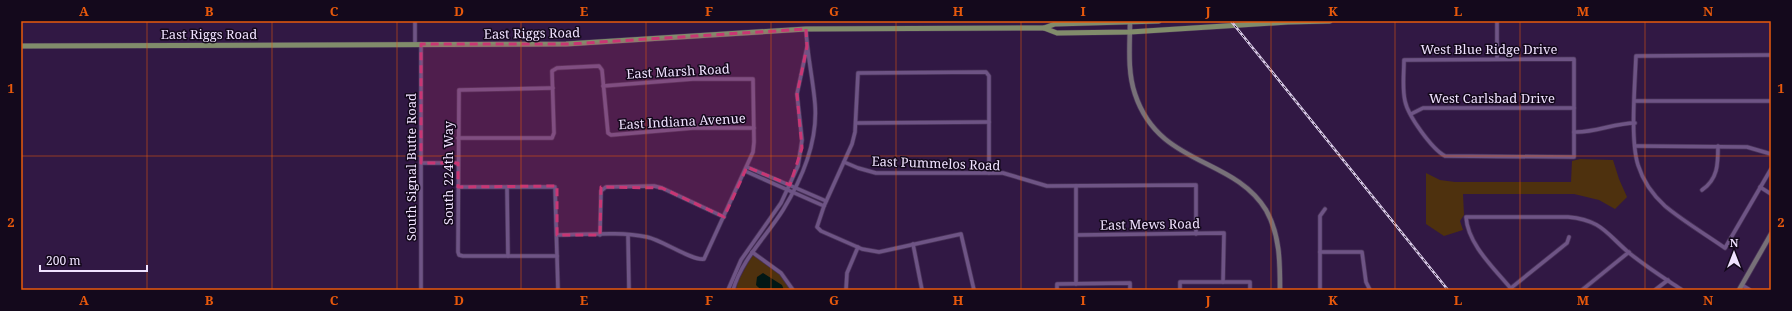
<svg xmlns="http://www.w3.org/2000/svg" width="1792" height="311" font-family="'Noto Serif',serif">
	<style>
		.green { fill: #4e310e }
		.water { fill: #001715 }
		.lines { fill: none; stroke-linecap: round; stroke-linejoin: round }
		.street-casing { stroke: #483258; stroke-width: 5 }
		.secondary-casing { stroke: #483258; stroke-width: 6 }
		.primary-casing { stroke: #483258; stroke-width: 6 }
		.street { stroke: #6e5485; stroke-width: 3.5 }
		.secondary { stroke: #777078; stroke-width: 4.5 }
		.primary { stroke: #818c6b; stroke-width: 5 }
		.rail-casing { stroke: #dacbe9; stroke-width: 2.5 }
		.rail { stroke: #14091c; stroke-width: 1; stroke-dasharray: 3; stroke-linecap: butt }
		.marked { fill: #c93674; fill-opacity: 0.2; stroke: #c93674; stroke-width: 3; stroke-dasharray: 8 5; stroke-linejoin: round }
		.grid { fill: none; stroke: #e8590c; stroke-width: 1; stroke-opacity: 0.55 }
		.labels { text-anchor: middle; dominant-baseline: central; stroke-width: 3; stroke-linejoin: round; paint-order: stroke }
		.street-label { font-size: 13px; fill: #f0e2ff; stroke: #14091c }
		.neatline { fill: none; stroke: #e8590c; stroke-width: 1.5 }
		.grid-label { font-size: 13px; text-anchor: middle; font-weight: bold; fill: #e8590c }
	</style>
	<rect width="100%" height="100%" fill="#311844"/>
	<!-- green -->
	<g class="green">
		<polygon points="1580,159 1613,160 1619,179 1627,197 1615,209 1599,200 1574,194 1463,194 1464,215 1460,221 1463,230 1444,236 1426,224 1426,173 1440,180 1455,182 1571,182 1572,161"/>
		<polygon points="753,254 781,275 791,290 736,290 738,281"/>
	</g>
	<!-- water -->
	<path class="water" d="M763 273 782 285 784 290C775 290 762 293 756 285L757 277Z"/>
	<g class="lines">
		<!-- street casing -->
		<g class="street-casing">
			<g id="street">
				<polyline points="1497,21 1497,59"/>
				<polyline points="415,44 415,21"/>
				<path d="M1771 55 1636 56C1635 84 1630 140 1638 165 1643 181 1653 195 1665 206 1683 221 1705 234 1725 248L1771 169"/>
				<path d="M1574 59V157L1445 156C1432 149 1408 116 1405 101 1402 88 1404 73 1404 60Z"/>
				<polyline points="553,88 459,90 458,252 459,255 463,256 557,256"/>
				<polyline points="1635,101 1771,101"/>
				<polyline points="1411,114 1423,108 1574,108"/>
				<polyline points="857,123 989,122"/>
				<path d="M1574 132C1595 133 1614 123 1635 123"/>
				<polyline points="458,138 552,138 554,133 552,71 557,68 599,66 602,70 608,133 611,135 693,128 754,128"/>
				<polyline points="1635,146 1747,147 1771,154"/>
				<polyline points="844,162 858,168 876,173 1003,173 1047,186 1196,185 1196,234"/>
				<polyline points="421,163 458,163"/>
				<polyline points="747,167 826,201"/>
				<polyline points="745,171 824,206"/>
				<polyline points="1076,186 1076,284"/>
				<polyline points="458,187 555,187 558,290"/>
				<polyline points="507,187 508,256"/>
				<polyline points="1760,187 1771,194"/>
				<path d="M1702 190C1718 179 1718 164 1718 146"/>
				<path d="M557 235C586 235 618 231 647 237 662 240 692 261 704 259L753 152 754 142 753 79H693L603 86"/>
				<polyline points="600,235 601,191 606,187 654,186 662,188 724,217"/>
				<polyline points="628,235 629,290"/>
				<polyline points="1077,235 1224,233 1223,282"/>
				<polyline points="913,244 922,290"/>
				<polyline points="752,252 781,273 793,290"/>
				<polyline points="1320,252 1362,252 1366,282 1370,290"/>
				<polyline points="1742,285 1750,290"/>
				<polyline points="1511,288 1567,243 1569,237"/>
				<polyline points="421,290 421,44"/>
				<polyline points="728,290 741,260 781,203 798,166 802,140 797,94 807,47"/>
				<path d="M733 290C742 259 766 237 783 210 802 179 818 141 815 104 813 79 807 54 806 29"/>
				<polyline points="846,290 847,273 858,247"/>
				<polyline points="974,290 961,234 879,252 862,249 821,231 817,227 824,206 852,144 855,132 858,73 986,72 989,76 989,173"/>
				<polyline points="1057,290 1057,284 1130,283 1130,290"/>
				<polyline points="1180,290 1180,282 1250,282 1250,290"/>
				<polyline points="1320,290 1320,216 1325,209"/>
				<path d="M1512 290C1495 269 1468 245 1466 217H1568C1601 220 1606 233 1628 252 1645 266 1664 278 1682 290"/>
				<polyline points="1582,290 1629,252"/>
				<polyline points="1655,290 1668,280"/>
			</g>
		</g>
		<!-- secondary casing -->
		<g class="secondary-casing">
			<g id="secondary">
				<path d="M1130 21C1130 44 1127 71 1135 94 1159 167 1233 156 1266 210 1280 235 1280 262 1280 290"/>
				<polyline points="1739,290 1771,234"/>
			</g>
		</g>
		<!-- primary casing -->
		<g class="primary-casing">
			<g id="primary">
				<polyline points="1044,28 1057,33 1130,32 1288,22 1330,21"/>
				<polyline points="21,46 566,44 806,29 1044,28 1055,24 1159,21"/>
			</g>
		</g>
		<!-- street -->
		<use href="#street" class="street"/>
		<!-- secondary -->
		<use href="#secondary" class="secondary"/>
		<!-- primary -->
		<use href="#primary" class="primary"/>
		<!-- rail casing -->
		<g class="rail-casing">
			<polyline id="rail" points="1231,21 1448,290"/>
		</g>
		<!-- rail -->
		<use href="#rail" class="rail"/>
	</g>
	<!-- marked area -->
	<path class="marked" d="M806 29 807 47 797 94 802 148 790 185 747 167 724 217 662 188 601 187 600 235H557V186L458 187V163H421V44H569Z"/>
	<!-- grid -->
	<path class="grid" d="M147 21V290M272 21V290M397 21V290M521 21V290M646 21V290M771 21V290M896 21V290M1021 21V290M1146 21V290M1271 21V290M1395 21V290M1520 21V290M1645 21V290M21 156H1771"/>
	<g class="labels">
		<!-- street labels -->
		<g class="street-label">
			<text transform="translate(532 33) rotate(-1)">East Riggs Road</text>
			<text x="209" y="34">East Riggs Road</text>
			<text x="1489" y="49">West Blue Ridge Drive</text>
			<text transform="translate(678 71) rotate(-3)">East Marsh Road</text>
			<text x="1492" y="98">West Carlsbad Drive</text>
			<text transform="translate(682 121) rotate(-3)">East Indiana Avenue</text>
			<text transform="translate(936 163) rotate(2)">East Pummelos Road</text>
			<text transform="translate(411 167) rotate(-90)">South Signal Butte Road</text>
			<text transform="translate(448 173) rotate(-90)">South 224th Way</text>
			<text transform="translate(1150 224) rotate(-1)">East Mews Road</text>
		</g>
	</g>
	<!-- border -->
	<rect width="1792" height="311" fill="none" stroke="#14091c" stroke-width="44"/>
	<!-- north arrow -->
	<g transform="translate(1734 253)" stroke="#14091c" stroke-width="3" paint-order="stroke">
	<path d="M0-3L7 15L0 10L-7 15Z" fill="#f0e2ff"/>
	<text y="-6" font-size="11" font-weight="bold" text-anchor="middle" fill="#f0e2ff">N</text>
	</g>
	<!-- scale -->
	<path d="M40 265v6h107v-6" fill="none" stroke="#f0e2ff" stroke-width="2"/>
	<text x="46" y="265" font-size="12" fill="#f0e2ff" stroke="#14091c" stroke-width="3" paint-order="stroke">200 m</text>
	<rect x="22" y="22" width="1748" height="267" class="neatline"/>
	<g class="grid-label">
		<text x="84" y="16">A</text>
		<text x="209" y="16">B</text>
		<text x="334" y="16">C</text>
		<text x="459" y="16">D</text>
		<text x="584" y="16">E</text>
		<text x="709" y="16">F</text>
		<text x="834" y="16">G</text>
		<text x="958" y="16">H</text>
		<text x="1083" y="16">I</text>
		<text x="1208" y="16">J</text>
		<text x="1333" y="16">K</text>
		<text x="1458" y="16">L</text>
		<text x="1583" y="16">M</text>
		<text x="1708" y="16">N</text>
		<text x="11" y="93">1</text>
		<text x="1781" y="93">1</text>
		<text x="11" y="227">2</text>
		<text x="1781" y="227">2</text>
		<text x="84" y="305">A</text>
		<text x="209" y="305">B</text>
		<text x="334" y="305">C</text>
		<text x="459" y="305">D</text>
		<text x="584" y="305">E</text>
		<text x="709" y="305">F</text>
		<text x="834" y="305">G</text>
		<text x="958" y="305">H</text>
		<text x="1083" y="305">I</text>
		<text x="1208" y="305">J</text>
		<text x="1333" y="305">K</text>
		<text x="1458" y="305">L</text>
		<text x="1583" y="305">M</text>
		<text x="1708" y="305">N</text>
	</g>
</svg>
